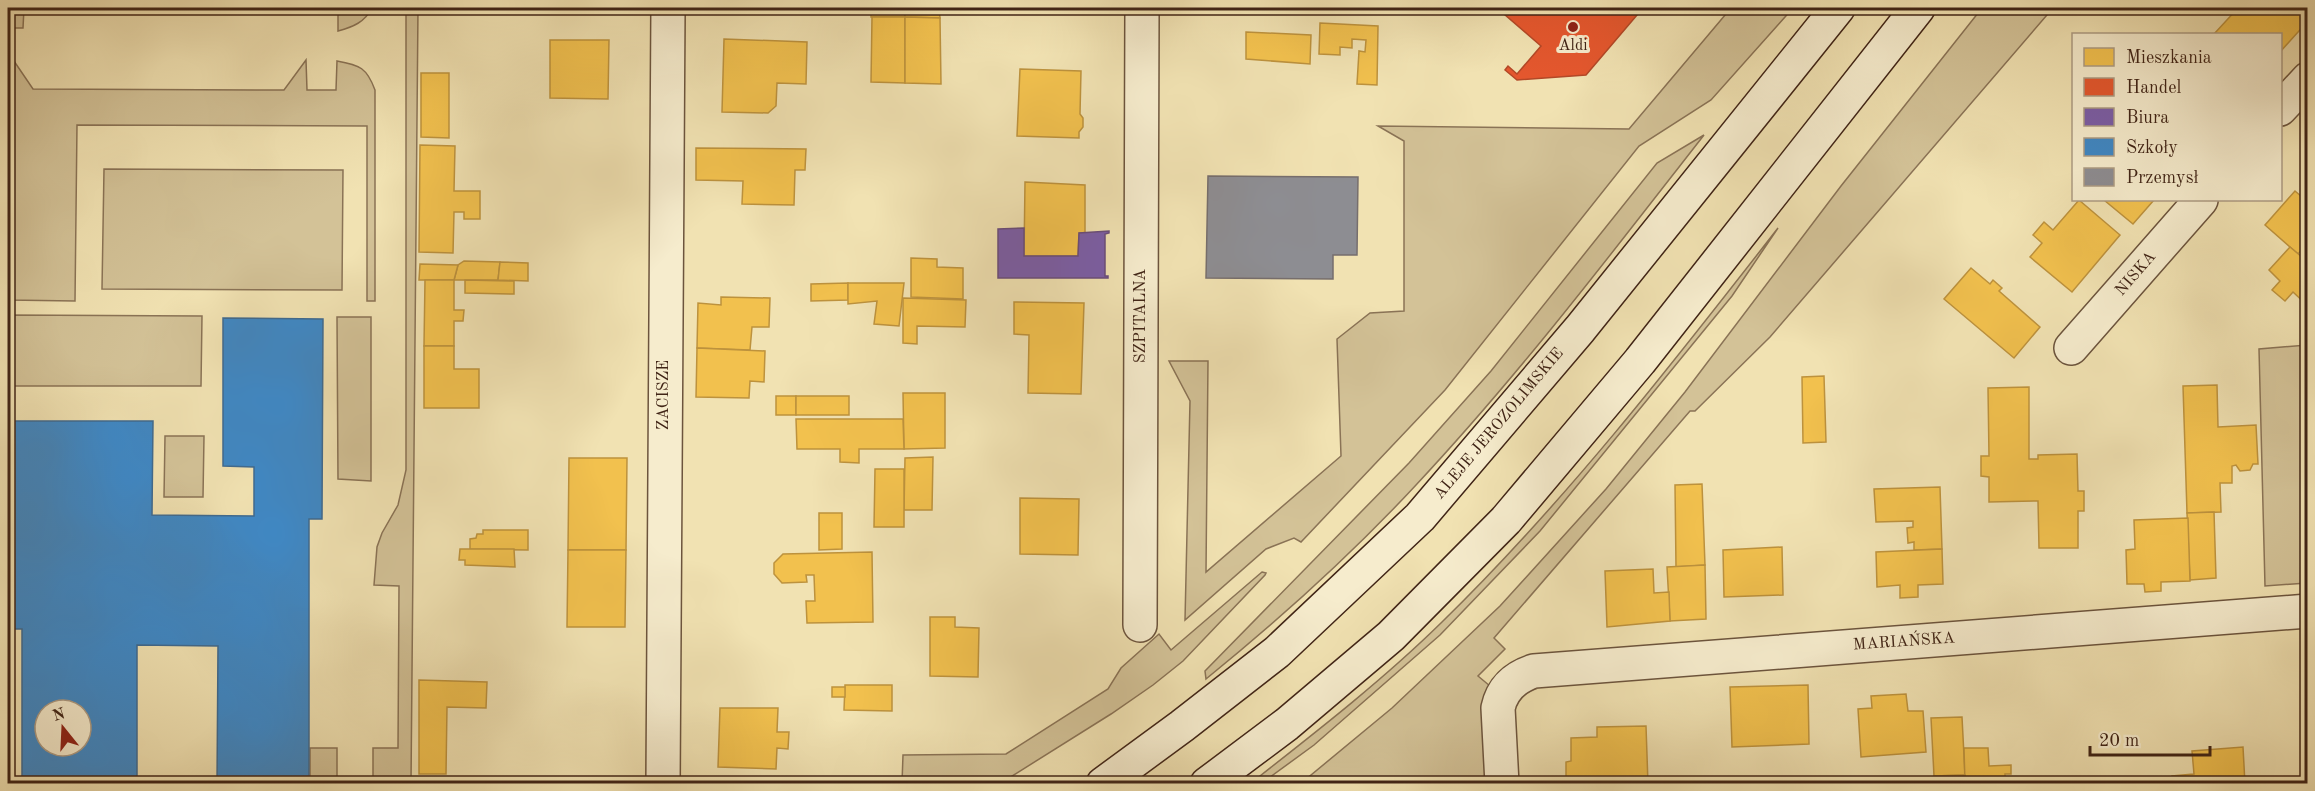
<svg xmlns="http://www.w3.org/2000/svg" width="2315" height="791" font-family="'Old Standard TT',serif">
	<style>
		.green { fill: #d3c297; stroke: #8a7356; stroke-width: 1.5 }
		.homes { fill: #f2c14e; stroke: #bd923d; stroke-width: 1.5 }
		.shops { fill: #e4572e; stroke: #b34827; stroke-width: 1.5 }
		.offices { fill: #7b5ea7; stroke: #694d7c; stroke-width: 1.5 }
		.schools { fill: #3f88c5; stroke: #3f6a90; stroke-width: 1.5; fill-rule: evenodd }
		.industry { fill: #8d8d92; stroke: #766e6d; stroke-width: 1.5 }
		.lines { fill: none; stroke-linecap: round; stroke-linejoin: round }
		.street-casing { stroke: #6c543d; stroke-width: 36 }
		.secondary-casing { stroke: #402416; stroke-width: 36 }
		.street { stroke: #f6eccd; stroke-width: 33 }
		.secondary { stroke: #f6eccd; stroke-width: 33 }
		.poi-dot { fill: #8f2418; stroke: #f6eccd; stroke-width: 2 }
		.labels { text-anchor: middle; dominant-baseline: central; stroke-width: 6; stroke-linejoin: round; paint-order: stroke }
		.poi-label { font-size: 16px; fill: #402416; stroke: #f6eccd }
		.street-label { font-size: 16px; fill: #402416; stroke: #f6eccd }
	</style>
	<rect width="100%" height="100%" fill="#f1e2b2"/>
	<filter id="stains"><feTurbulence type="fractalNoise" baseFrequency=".00333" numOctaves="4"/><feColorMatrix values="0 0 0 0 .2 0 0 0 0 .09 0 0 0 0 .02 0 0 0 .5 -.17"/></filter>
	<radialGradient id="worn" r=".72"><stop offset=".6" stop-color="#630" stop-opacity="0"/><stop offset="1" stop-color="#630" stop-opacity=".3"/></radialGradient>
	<!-- green -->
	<g class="green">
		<polygon points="8,8 24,8 23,28 8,28"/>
		<path d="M338 8H372C365 22 353 27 338 31Z"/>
		<polygon points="406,8 418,8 411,783 373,784 373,748 398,748 399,586 374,585 377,547 382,533 398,505 406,470"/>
		<polygon points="1731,8 1793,8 1711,100 1639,146 1445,390 1301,542 1294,538 1266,549 1185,620 1190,401 1169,361 1208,361 1206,572 1341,456 1337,339 1370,313 1404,311 1404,141 1378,126 1629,129"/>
		<polygon points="1982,8 2053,8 1770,337 1695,411 1690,411 1494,638 1505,649 1478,676 1490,686 1488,783 1306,784 1305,780 1392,708 1500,606 1606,489 1685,392 1841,186"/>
		<path d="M306 60 307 90H336L337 61C360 65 367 68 375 90V301H367V126L77 125 75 301 8 300V61H14L33 89 284 90Z"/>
		<path d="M1704 135C1611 254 1519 375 1416 485 1351 555 1280 619 1206 679L1205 671 1409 463 1491 371 1657 163Z"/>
		<polygon points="104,169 343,170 342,290 102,289"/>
		<path d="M1778 228 1732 296 1540 531 1440 635 1314 745 1262 783H1251C1316 732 1383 680 1442 622 1565 502 1673 363 1778 228Z"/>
		<polygon points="8,315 202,316 201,386 8,386"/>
		<polygon points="337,317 371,317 371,481 338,479"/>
		<polygon points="2307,345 2307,583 2265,586 2259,349"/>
		<polygon points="165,436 204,436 203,497 164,497"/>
		<polygon points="1262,572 1266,573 1265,575 1183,661 1153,685 1111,714 1001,783 902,783 903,755 1006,754 1108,689 1121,668 1159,634 1171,650"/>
		<rect x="310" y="748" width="27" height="35"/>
	</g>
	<!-- homes -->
	<g class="homes">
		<rect x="871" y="8" width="34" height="9"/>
		<polygon points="905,8 939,8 940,18 905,17"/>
		<polygon points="2238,8 2297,8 2308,17 2308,21 2280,52 2280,34 2214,34"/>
		<polygon points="872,17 905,17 905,83 871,82"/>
		<polygon points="905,17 940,18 941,84 905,83"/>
		<polygon points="1320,23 1378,26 1377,85 1357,84 1359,51 1365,52 1366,40 1352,39 1352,48 1340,47 1340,55 1319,54"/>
		<polygon points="1246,32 1311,35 1310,64 1246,59"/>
		<polygon points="724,39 807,42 806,84 777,83 776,106 768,113 722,112"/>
		<polygon points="550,40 609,40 608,99 550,98"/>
		<polygon points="1020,69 1081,71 1080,114 1083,118 1083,127 1079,132 1079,138 1017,136"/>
		<polygon points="421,73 449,73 449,138 421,137"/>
		<polygon points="420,145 455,146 454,191 480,191 480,219 464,219 464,212 454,212 453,253 419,252"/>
		<polygon points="696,148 806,149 805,170 795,170 794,205 742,204 743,181 696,180"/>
		<polygon points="1025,182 1085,185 1085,233 1079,233 1078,256 1024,256"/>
		<polygon points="2295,191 2308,202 2308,243 2298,254 2265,225"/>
		<polygon points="2079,200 2120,235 2072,292 2030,257 2042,243 2033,235 2044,222 2053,230"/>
		<polygon points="2104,200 2154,200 2133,224"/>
		<polygon points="2290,247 2308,262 2308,306 2293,292 2285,301 2272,290 2280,281 2269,270"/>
		<polygon points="911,258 937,259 937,267 963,268 963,299 911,297"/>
		<polygon points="464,261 500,262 498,280 454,280 458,265"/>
		<polygon points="500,262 528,263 528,281 498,280"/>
		<polygon points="420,264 458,265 454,280 419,280"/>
		<polygon points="1971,268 1990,284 1993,280 2002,288 1999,291 2040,327 2014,358 1944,299"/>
		<polygon points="425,280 454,280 454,310 464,310 463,321 454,321 454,346 424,346"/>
		<polygon points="465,280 514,281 514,294 465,293"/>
		<polygon points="848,283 848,300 811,301 811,284"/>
		<polygon points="848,283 904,283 899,326 874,324 877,301 848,304"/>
		<polygon points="721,297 770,298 769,327 752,327 750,350 697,348 698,303 721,305"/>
		<polygon points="903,298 966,300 965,327 917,326 917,344 903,343"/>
		<polygon points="1014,302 1084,303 1081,394 1028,393 1029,335 1014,334"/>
		<polygon points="424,346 454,346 454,369 479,369 479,408 424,408"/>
		<polygon points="697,348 765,351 764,382 750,381 749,398 696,397"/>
		<polygon points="1824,376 1826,442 1803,443 1802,377"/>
		<polygon points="2217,385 2218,427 2256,425 2258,464 2253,464 2250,470 2240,471 2236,465 2232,466 2232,483 2220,483 2221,512 2187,513 2183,386"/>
		<polygon points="2029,387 2029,459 2038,459 2038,455 2077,454 2078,491 2084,491 2084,511 2078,511 2078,548 2039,548 2038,501 1989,502 1989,477 1981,476 1981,456 1989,456 1988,388"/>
		<polygon points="903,393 945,393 945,448 904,449"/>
		<rect x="776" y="396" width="20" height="19"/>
		<rect x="796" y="396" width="53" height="19"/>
		<polygon points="796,419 903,419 904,449 859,449 859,463 840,462 840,449 797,449"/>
		<polygon points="933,457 932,510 904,510 905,458"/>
		<polygon points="569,458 627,458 626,550 568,550"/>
		<polygon points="875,469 904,469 904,527 874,527"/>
		<polygon points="1702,484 1705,565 1676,567 1675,485"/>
		<polygon points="1940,487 1942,549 1914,550 1914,542 1908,543 1907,528 1913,527 1913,521 1876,522 1874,489"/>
		<polygon points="1020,498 1079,499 1078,555 1020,554"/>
		<polygon points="2214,512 2216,578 2190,580 2187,513"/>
		<polygon points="819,513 842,513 842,549 819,550"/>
		<polygon points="2188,518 2190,581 2161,582 2161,591 2145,592 2144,584 2127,584 2126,550 2135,549 2134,520"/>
		<polygon points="483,530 528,530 528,550 470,549 470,539 476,538 477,534 483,534"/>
		<polygon points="1782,547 1783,595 1724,597 1723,550"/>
		<polygon points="460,549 514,549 515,567 465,565 465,560 459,560"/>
		<polygon points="1942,549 1943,584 1918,585 1918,597 1900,598 1900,585 1877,587 1876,552"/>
		<polygon points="568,550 626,550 625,627 567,627"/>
		<polygon points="872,552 873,622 807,623 806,601 815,601 814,575 806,575 807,582 782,583 774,574 774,563 783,554"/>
		<polygon points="1705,565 1706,619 1670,621 1667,567"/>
		<polygon points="1653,569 1654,593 1669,592 1670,621 1607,627 1605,571"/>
		<polygon points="930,617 955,617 955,627 979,628 978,677 930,676"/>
		<polygon points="419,680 487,682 486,708 447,707 446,774 419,774"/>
		<polygon points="845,685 892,685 892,711 844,710"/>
		<polygon points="1808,685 1809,744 1732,747 1730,687"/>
		<rect x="832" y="687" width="13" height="10"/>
		<polygon points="2308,687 2308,739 2306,739 2304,688"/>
		<polygon points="1906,694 1908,711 1923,711 1926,752 1861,757 1858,709 1872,708 1871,696"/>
		<polygon points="720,708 778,708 777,732 789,732 788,749 777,748 776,769 718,767"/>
		<polygon points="1962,717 1965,775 1934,776 1931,718"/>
		<polygon points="1646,726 1648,784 1566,784 1566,762 1571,761 1571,738 1597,737 1597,727"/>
		<polygon points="2243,747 2245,784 2172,784 2172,776 2194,774 2192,751"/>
		<polygon points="1964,748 1988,748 1989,766 2011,765 2011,774 2005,774 2005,784 1965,784"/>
		<polygon points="1965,775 1965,784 1934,784 1934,776"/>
	</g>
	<!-- shops -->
	<polygon class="shops" points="1497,8 1643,8 1586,75 1517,80 1505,70 1508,66 1517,74 1541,46"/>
	<!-- offices -->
	<polygon class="offices" points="1024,228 1024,256 1078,256 1079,233 1109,231 1109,233 1105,234 1105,276 1108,276 1108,278 998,278 998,229"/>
	<!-- schools -->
	<path class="schools" d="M223 318 323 319 322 519H309V784H217L218 646 137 645V783L184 784H10L22 783V629H10L11 421H153L152 515 254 516V467L223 466ZM45 710H81V746H45Z"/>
	<!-- industry -->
	<polygon class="industry" points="1208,176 1358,177 1357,255 1333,255 1333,279 1206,278"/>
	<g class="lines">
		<!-- street casing -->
		<g class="street-casing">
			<g id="street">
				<polyline points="2280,109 2308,79"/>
				<polyline points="2071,348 2201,200"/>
				<polyline points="1140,625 1142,8"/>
				<polyline points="663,784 668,8"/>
				<path d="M1502 784 1498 708C1502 689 1515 677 1534 671L2308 611"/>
			</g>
		</g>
		<!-- secondary casing -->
		<g class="secondary-casing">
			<g id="secondary">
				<polyline points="1103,784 1182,726 1277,652 1420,517 1580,329 1838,8"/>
				<polyline points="1207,784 1287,724 1391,636 1506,520 1640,361 1918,8"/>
			</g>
		</g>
		<!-- street -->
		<use href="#street" class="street"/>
		<!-- secondary -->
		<use href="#secondary" class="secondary"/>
	</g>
	<!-- markers -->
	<circle class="poi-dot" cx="1573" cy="27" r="6"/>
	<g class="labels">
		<!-- poi labels -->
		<g class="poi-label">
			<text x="1573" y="46">Aldi</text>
		</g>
		<!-- street labels -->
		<g class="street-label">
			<text transform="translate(2136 274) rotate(-49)">NISKA</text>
			<text transform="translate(1141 316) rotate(-90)">SZPITALNA</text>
			<text transform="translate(664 395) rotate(-90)">ZACISZE</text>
			<text transform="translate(1499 424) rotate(-50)">ALEJE JEROZOLIMSKIE</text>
			<text transform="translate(1904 642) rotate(-4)">MARIAŃSKA</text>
		</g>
	</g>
	<!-- margin -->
	<rect width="2315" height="791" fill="none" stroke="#f1e2b2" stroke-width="30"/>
	<rect x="9" y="9" width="2297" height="773" fill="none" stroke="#402416" stroke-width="3"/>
	<rect x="15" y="15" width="2285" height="761" fill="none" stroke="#402416" stroke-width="1.5"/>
	<!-- legend -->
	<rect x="2072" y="33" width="210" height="168" fill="#f6eccd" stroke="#ad9c84" stroke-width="1.5"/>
	<rect x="2084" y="48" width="30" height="18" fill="#f2c14e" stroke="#ad9c84" stroke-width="1.5"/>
	<text x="2126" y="63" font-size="18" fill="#402416">Mieszkania</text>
	<rect x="2084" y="78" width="30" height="18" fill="#e4572e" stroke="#ad9c84" stroke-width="1.5"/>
	<text x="2126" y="93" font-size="18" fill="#402416">Handel</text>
	<rect x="2084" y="108" width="30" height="18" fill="#7b5ea7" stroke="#ad9c84" stroke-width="1.5"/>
	<text x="2126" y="123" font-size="18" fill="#402416">Biura</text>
	<rect x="2084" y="138" width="30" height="18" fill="#3f88c5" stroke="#ad9c84" stroke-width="1.5"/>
	<text x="2126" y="153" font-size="18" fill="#402416">Szkoły</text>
	<rect x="2084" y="168" width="30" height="18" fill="#8d8d92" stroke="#ad9c84" stroke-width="1.5"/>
	<text x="2126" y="183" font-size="18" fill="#402416">Przemysł</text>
	<!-- north arrow -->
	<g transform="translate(63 728) rotate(342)"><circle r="28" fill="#f6eccd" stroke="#ad9c84" stroke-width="1.5"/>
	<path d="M0-4.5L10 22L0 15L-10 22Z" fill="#8f2418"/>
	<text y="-9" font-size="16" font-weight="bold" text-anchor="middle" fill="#402416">N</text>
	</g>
	<!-- scale -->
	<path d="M2090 746v9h120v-9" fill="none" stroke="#402416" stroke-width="3"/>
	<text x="2099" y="746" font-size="18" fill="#402416" stroke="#f6eccd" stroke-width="4.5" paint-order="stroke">20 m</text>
	<rect width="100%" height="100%" filter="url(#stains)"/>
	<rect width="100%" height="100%" fill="url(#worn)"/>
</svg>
